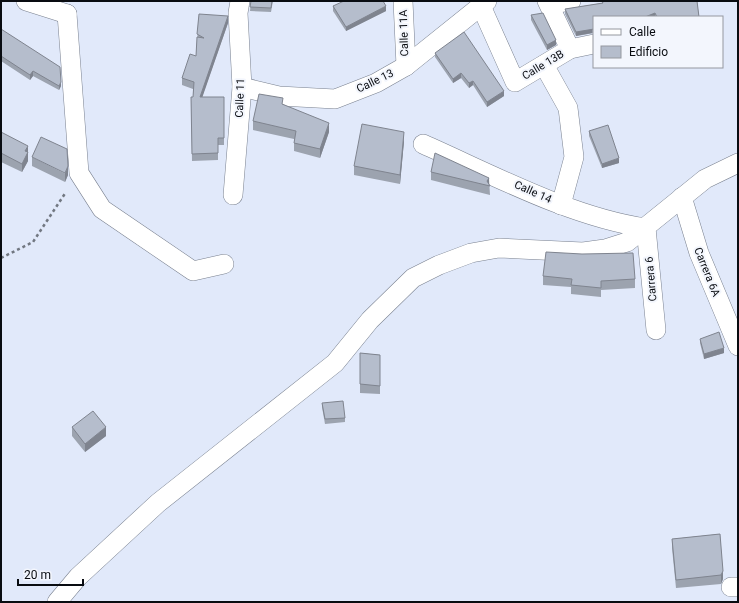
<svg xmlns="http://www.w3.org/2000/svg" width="739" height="603" font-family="Roboto,sans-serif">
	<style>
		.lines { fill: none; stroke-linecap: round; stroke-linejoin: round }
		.street-casing { stroke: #79808f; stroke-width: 20 }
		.path { stroke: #717781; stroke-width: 2.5; stroke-dasharray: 3 3; stroke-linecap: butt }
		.street { stroke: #fff; stroke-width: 19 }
		.wall { fill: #9ca3af }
		.shaded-wall { fill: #7f848f }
		.building { fill: #b5bdcc; stroke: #7f848f }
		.labels { text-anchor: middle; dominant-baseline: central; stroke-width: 4; stroke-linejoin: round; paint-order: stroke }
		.street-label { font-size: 11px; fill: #090c11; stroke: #f3f6fd }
	</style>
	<rect width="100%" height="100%" fill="#e1e9fa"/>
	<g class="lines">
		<!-- street casing -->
		<g class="street-casing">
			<g id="street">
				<polyline points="26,1 67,14"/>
				<polyline points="403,1 406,66"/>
				<polyline points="547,1 570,49"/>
				<polyline points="550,4 571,1"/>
				<polyline points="481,6 515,82 570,49 594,44"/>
				<polyline points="67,14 79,173 102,209 193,271 224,264"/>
				<polyline points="544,65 568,108 574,157 561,205"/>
				<polyline points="242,87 279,96 335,99 376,83 406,66 487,1"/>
				<path d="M423 144C493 175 571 217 646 228"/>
				<polyline points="233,195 242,87 238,13 240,1"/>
				<polyline points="682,197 699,253 738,346"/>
				<polyline points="646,228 656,330"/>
				<polyline points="731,587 738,587"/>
				<polyline points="57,602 78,577 158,503 335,363 370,320 413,278 439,265 471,253 499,248 583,252 605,249 627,242 705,179 738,163"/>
			</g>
		</g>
		<!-- path -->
		<polyline class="path" points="1,258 33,242 66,192"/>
		<!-- street -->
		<use href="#street" class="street"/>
	</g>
	<!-- wall -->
	<g class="wall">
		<polygon points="251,1 273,1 271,12 250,11"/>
		<polygon points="602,1 697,1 699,17 594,17 594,33 576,36 565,14 565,9 602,3"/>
		<polygon points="333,6 386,11 346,31 333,11"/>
		<polygon points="199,14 228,23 202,97 224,97 224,145 218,145 218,160 192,161 191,97 193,97 193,89 182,85 182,78 196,56"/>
		<polygon points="531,15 556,45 547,50 531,20"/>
		<polygon points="1,29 61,86 59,90 33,76 30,80 1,61"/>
		<polygon points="435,53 504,96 487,107 473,85 469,88 461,78 453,83 435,57"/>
		<polygon points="283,104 329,132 320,158 294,151 294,139 253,130 253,121"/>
		<polygon points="589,131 619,163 602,168 589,136"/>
		<polygon points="1,132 28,152 28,161 22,172 1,162"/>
		<polygon points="404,141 400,184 354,175 354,166"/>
		<polygon points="32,157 68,175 65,182 32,166"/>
		<polygon points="431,172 489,178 490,195 431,180"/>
		<polygon points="543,276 635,279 635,288 601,290 601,297 571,294 571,287 543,285"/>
		<polygon points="700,339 724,353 704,359 700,343"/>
		<polygon points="360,353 380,355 380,394 360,393"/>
		<polygon points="322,403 345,418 345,422 325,424 322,407"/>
		<polygon points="72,427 106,436 85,452 72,436"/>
		<polygon points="720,534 723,579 721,584 676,588 672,548 672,539"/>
	</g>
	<!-- shaded-wall -->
	<g class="shaded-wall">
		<polygon points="386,6 386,11 346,31 346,27"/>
		<polygon points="655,13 655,17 645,17"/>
		<polygon points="228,16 228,23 200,104 200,97"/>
		<polygon points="592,29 592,33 576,36 576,32"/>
		<polygon points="556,40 556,45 547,50 547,45"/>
		<polygon points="33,71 33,76 30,80 30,75"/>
		<polygon points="461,73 461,78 453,83 453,79"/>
		<polygon points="473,81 473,85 469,88 469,83"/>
		<polygon points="61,82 61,86 59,90 59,86"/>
		<polygon points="504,91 504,96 487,107 487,102"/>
		<polygon points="329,123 329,132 320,158 320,149"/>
		<polygon points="404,132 404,141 400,184 400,175"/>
		<polygon points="28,146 28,161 22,172 22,164 25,151"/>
		<polygon points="619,158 619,163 602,168 602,164"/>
		<polygon points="68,166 68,175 65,182 65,173"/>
		<polygon points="489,178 489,186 487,181"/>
		<polygon points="724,348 724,353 704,359 704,354"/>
		<polygon points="106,427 106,436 85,452 85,444"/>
		<polygon points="723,571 723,579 721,584 721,575"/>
	</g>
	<!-- building -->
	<g class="building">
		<polygon points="251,1 272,1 271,8 250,7"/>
		<polygon points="344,1 383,1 386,6 346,27 333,6"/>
		<polygon points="602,1 697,1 699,17 657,17 655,13 645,17 594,17 594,29 576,32 565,9 603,3"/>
		<polygon points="543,13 556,40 547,45 531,15"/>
		<polygon points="199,14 228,16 200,97 224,97 224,138 218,138 218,153 192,154 191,97 193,97 194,82 182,78 190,54 196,56 197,37 204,38 197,34"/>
		<polygon points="1,29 60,67 61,82 59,86 33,71 30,75 1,56"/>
		<polygon points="464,32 504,91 487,102 473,81 469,83 461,73 453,79 435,53"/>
		<polygon points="259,94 283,98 282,104 329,123 320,149 294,143 296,131 253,121"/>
		<polygon points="362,124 404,132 400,175 354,166"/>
		<polygon points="608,125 619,158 602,164 589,131"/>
		<polygon points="1,132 28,146 25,151 28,152 22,164 1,153"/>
		<polygon points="41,137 67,149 68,166 65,173 32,157"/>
		<polygon points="435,153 489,178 487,181 490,186 431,172"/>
		<polygon points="546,252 582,254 633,253 635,279 601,281 601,288 571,285 572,279 543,276"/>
		<polygon points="719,332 724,348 704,354 700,339"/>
		<polygon points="360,353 380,355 380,386 360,384"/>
		<polygon points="343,401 345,418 325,419 322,403"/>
		<polygon points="93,411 106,427 85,444 72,427"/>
		<polygon points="720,534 723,571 721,575 676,580 672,539"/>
	</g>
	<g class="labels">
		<!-- street labels -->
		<g class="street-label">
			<text transform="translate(404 33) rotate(-92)">Calle 11A</text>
			<text transform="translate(543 65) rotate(-31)">Calle 13B</text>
			<text transform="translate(375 81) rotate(-26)">Calle 13</text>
			<text transform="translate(240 98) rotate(-88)">Calle 11</text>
			<text transform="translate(533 192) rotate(24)">Calle 14</text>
			<text transform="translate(707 272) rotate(68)">Carrera 6A</text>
			<text transform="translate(651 279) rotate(-95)">Carrera 6</text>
		</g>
	</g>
	<!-- border -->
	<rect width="739" height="603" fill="none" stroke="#090c11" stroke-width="4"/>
	<!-- legend -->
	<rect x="593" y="16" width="130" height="52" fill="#f3f6fd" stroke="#95989f"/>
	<rect x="601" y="29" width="20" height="6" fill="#ffffff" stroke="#95989f"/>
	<text x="629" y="36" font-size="12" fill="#090c11">Calle</text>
	<rect x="601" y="46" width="20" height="12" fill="#b5bdcc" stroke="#95989f"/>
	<text x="629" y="56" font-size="12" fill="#090c11">Edificio</text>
	<!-- scale -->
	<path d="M18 579v6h65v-6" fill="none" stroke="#090c11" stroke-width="2"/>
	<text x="24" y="579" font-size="12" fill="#090c11" stroke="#f3f6fd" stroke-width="3" paint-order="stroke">20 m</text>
</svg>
